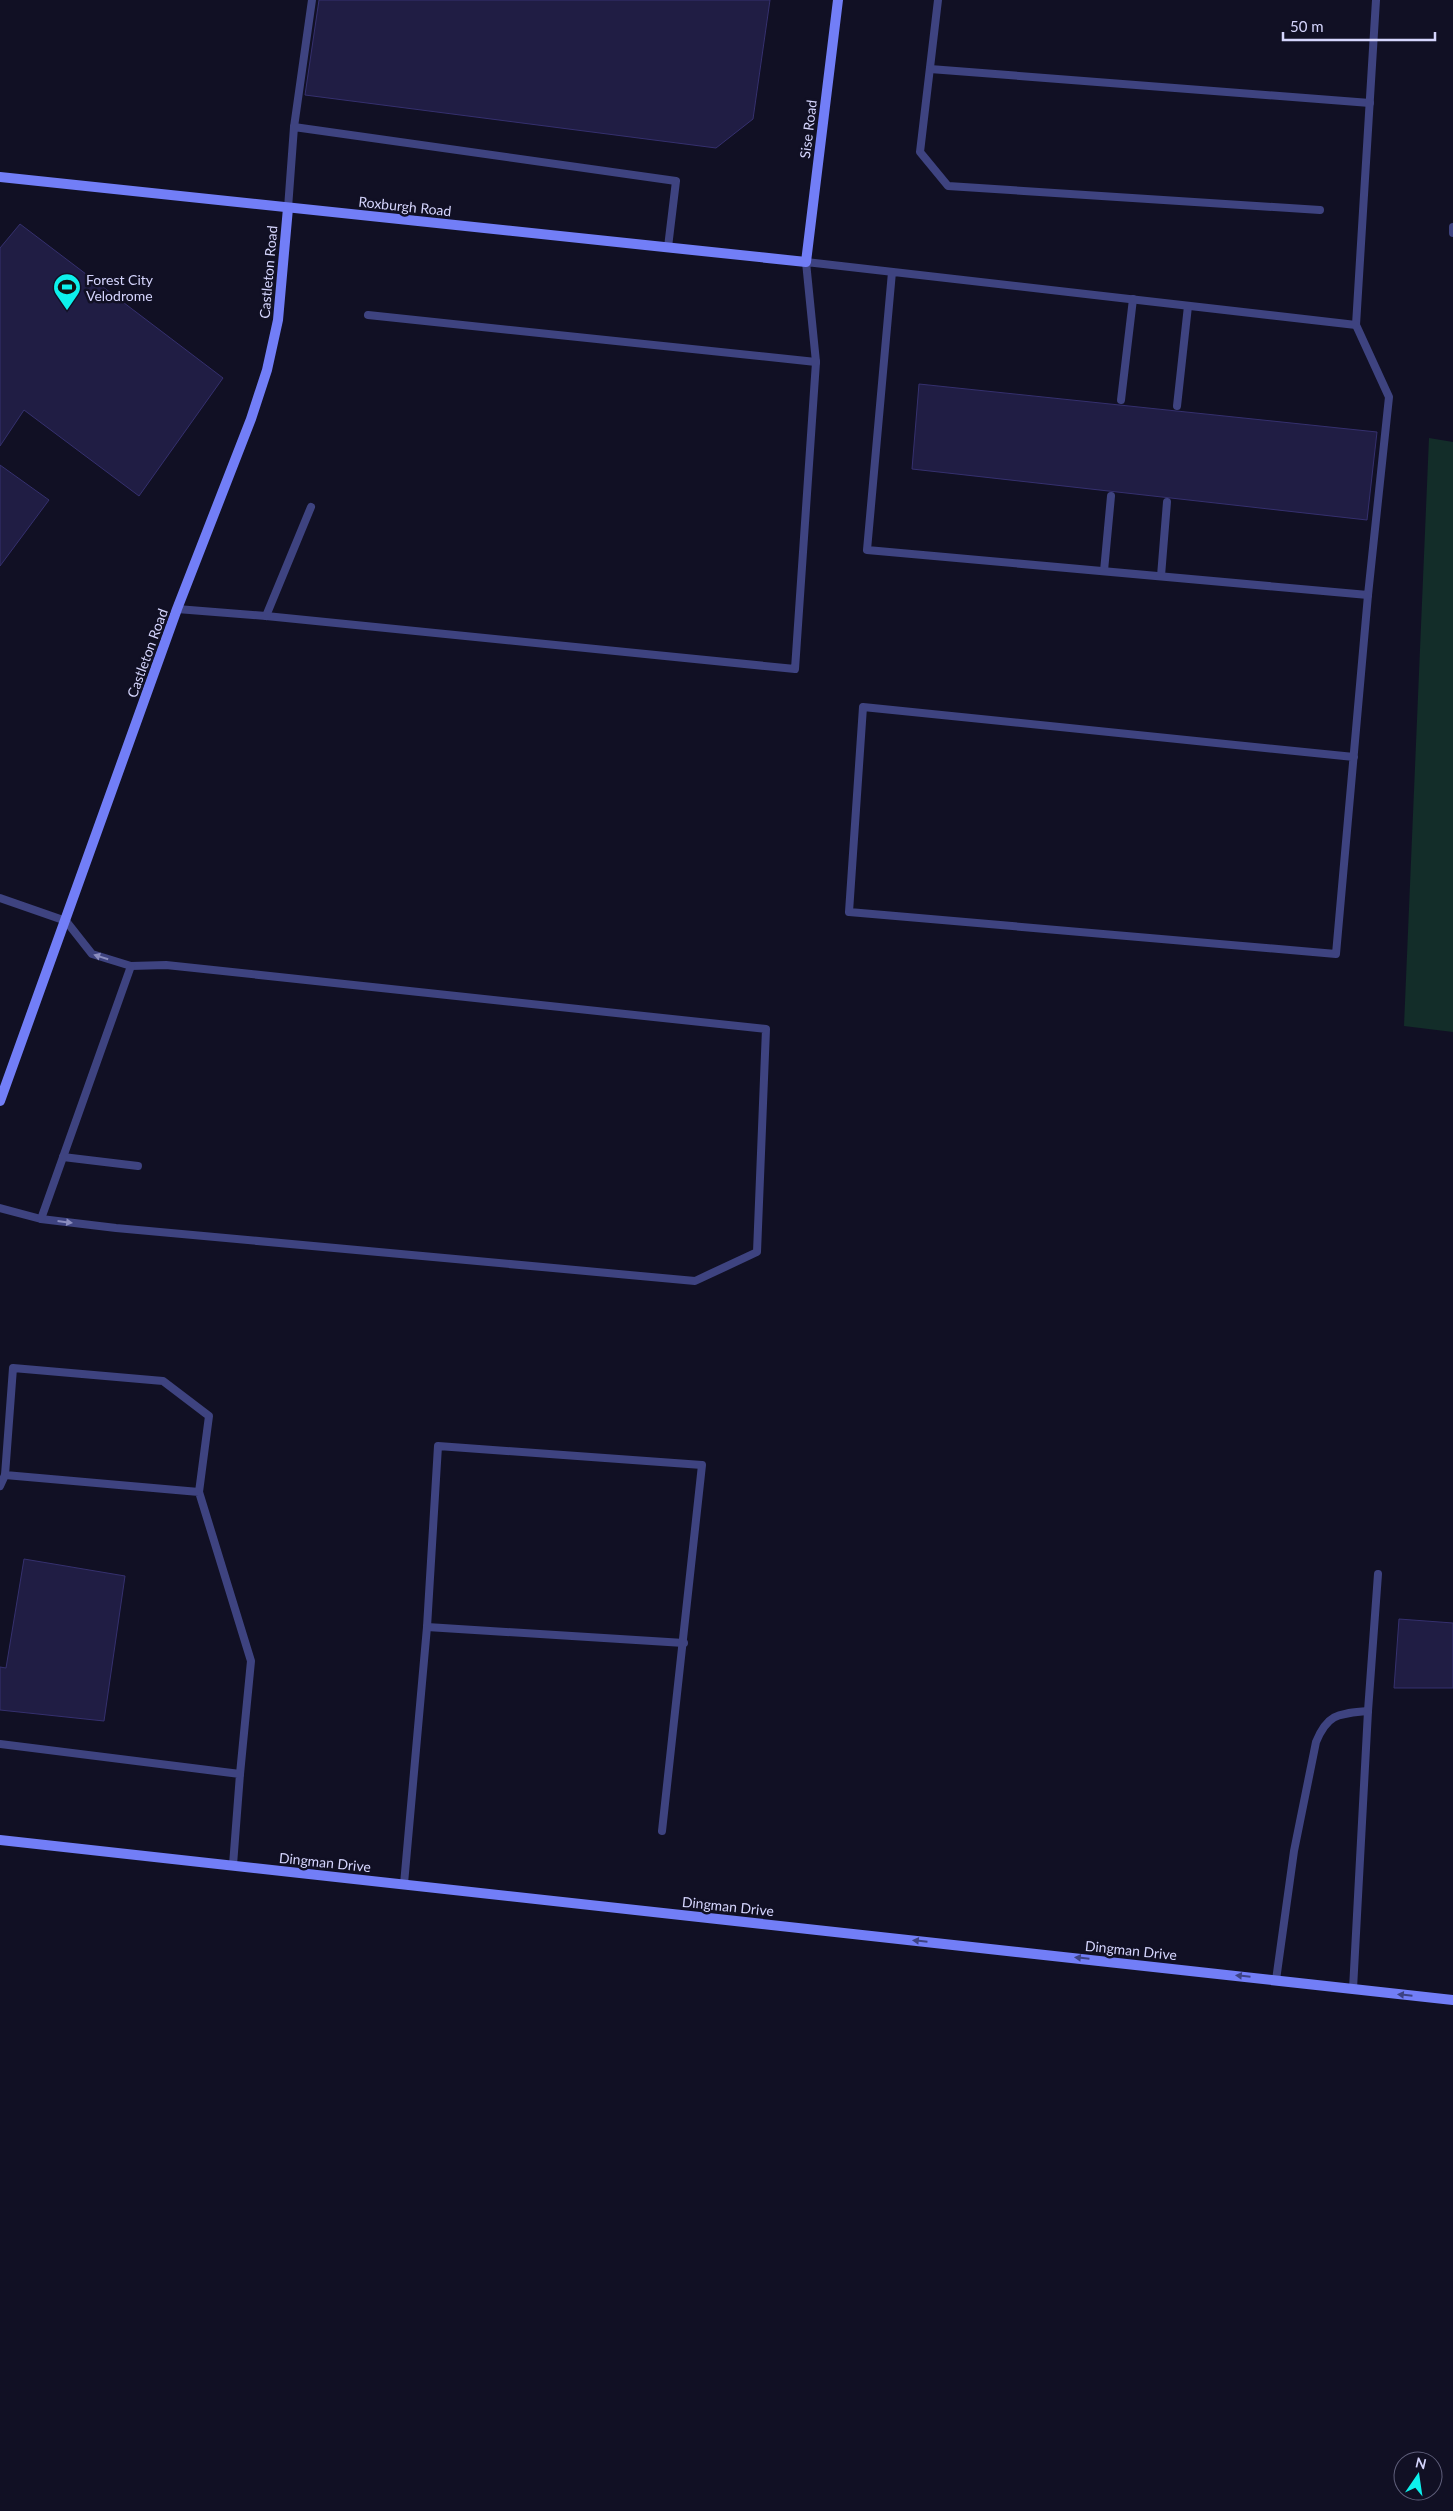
<svg xmlns="http://www.w3.org/2000/svg" width="1453" height="2511" font-family="Lato,sans-serif">
	<style>
		.green { fill: #132d29 }
		.building { fill: #201d44; stroke: #35306e }
		.lines { fill: none; stroke-linecap: round; stroke-linejoin: round }
		.lane { stroke: #3e4380; stroke-width: 8 }
		.secondary { stroke: #727ef7; stroke-width: 10 }
		.oneway { fill: #8a8cbe }
		.oneway2 { fill: #3d4283 }
		.labels { text-anchor: middle; dominant-baseline: central; stroke-width: 5; stroke-linejoin: round; paint-order: stroke }
		.street-label { font-size: 14px; fill: #d5d5fd; stroke: #111024 }
		.poi-label { font-size: 14px; fill: #d5d5fd; stroke: #111024; text-anchor: start }
	</style>
	<rect width="100%" height="100%" fill="#111024"/>
	<!-- green -->
	<polygon class="green" points="1429,438 1453,442 1453,1032 1404,1026"/>
	<!-- building -->
	<g class="building">
		<polygon points="319,0 770,0 753,119 716,148 305,95"/>
		<polygon points="20,224 223,378 139,496 24,410 0,446 0,248"/>
		<polygon points="919,384 1377,432 1367,520 912,469"/>
		<polygon points="0,465 49,500 0,566"/>
		<polygon points="24,1559 125,1576 104,1721 0,1710 0,1667 6,1668"/>
		<polygon points="1399,1619 1453,1623 1453,1688 1394,1688"/>
	</g>
	<g class="lines">
		<!-- lane -->
		<g class="lane">
			<polyline points="938,0 920,152 948,186 1320,210"/>
			<polyline points="930,69 1370,103"/>
			<polyline points="294,127 312,0"/>
			<polyline points="288,208 294,127 676,181 668,247"/>
			<polyline points="1453,227 1453,233"/>
			<polyline points="368,315 816,362"/>
			<polyline points="1356,325 1376,0"/>
			<polyline points="1121,400 1133,299"/>
			<polyline points="1177,406 1188,306"/>
			<polyline points="1104,571 1111,496"/>
			<polyline points="1161,576 1167,502"/>
			<polyline points="177,609 266,616 795,669 816,362 806,262 1356,325 1389,397 1368,595 867,550 892,272"/>
			<polyline points="266,616 311,507"/>
			<polyline points="1354,757 863,707 849,912 1336,954 1368,595"/>
			<polyline points="0,898 66,921 92,954 131,966 166,965 766,1029 757,1252 695,1281 116,1228 41,1219 0,1208"/>
			<polyline points="63,1157 138,1166"/>
			<polyline points="41,1219 131,966"/>
			<polyline points="0,1486 5,1475"/>
			<polyline points="199,1492 209,1416 163,1381 13,1368 5,1475 199,1492 251,1661 240,1774"/>
			<polyline points="427,1627 684,1643"/>
			<polyline points="0,1744 240,1774 233,1865"/>
			<polyline points="404,1884 427,1627 438,1446 702,1465 662,1831"/>
			<path d="M1276 1980 1294 1851 1316 1742C1328 1713 1339 1714 1368 1711"/>
			<polyline points="1353,1989 1368,1711 1378,1574"/>
		</g>
		<!-- secondary -->
		<g class="secondary">
			<polyline points="0,177 806,262 838,0"/>
			<polyline points="0,1101 177,609 251,419 267,370 278,320 288,208"/>
			<polyline points="0,1840 1453,2000"/>
		</g>
	</g>
	<!-- one-way arrows -->
	<defs><path id="oneway-solid" d="M-6-.8H1V-3.2L6.5 0L1 3.2V.8H-6Z" transform="scale(1.25)"/></defs>
	<g class="oneway">
		<use href="#oneway-solid" transform="translate(101 957) rotate(-163)"/>
		<use href="#oneway-solid" transform="translate(65 1222) rotate(7)"/>
	</g>
	<g class="oneway2">
		<use href="#oneway-solid" transform="translate(920 1941) rotate(-174)"/>
		<use href="#oneway-solid" transform="translate(1082 1958) rotate(-174)"/>
		<use href="#oneway-solid" transform="translate(1243 1976) rotate(-174)"/>
		<use href="#oneway-solid" transform="translate(1405 1995) rotate(-174)"/>
	</g>
	<!-- icons -->
	<defs>
		<g id="stadium-pin" transform="scale(1.4375)"><path d="M0 17L-7.5 6A9.5 9.5 0 1 1 7.5 6Z" fill="#0df0ec" stroke="#111024"/><path d="M0-5a6.5 5 0 1 0 0 10a6.5 5 0 1 0 0-10ZM-3.5-1.8h7v3.6h-7Z" fill="#111"/></g>
	</defs>
	<g fill-rule="evenodd">
		<use href="#stadium-pin" x="67" y="287"/>
	</g>
	<g class="labels">
		<!-- street labels -->
		<g class="street-label">
			<text transform="translate(808 129) rotate(-83)">Sise Road</text>
			<text transform="translate(405 206) rotate(6)">Roxburgh Road</text>
			<text transform="translate(268 272) rotate(-85)">Castleton Road</text>
			<text transform="translate(147 653) rotate(-70)">Castleton Road</text>
			<text transform="translate(325 1862) rotate(6)">Dingman Drive</text>
			<text transform="translate(728 1906) rotate(6)">Dingman Drive</text>
			<text transform="translate(1131 1950) rotate(6)">Dingman Drive</text>
		</g>
		<!-- poi labels -->
		<g class="poi-label">
			<text x="86" y="279">Forest City<tspan x="86" dy="16">Velodrome</tspan></text>
		</g>
	</g>
	<!-- north arrow -->
	<g transform="translate(1418 2476) rotate(13)"><circle r="24" fill="#111024" stroke="#5f5f7b"/>
	<path d="M0-4L9 19L0 12L-9 19Z" fill="#0df0ec"/>
	<text y="-8" font-size="14" font-weight="bold" text-anchor="middle" fill="#d5d5fd">N</text>
	</g>
	<!-- scale -->
	<path d="M1283 32v8h152v-8" fill="none" stroke="#d5d5fd" stroke-width="2.5"/>
	<text x="1290" y="32" font-size="15" fill="#d5d5fd" stroke="#111024" stroke-width="4" paint-order="stroke">50 m</text>
</svg>
